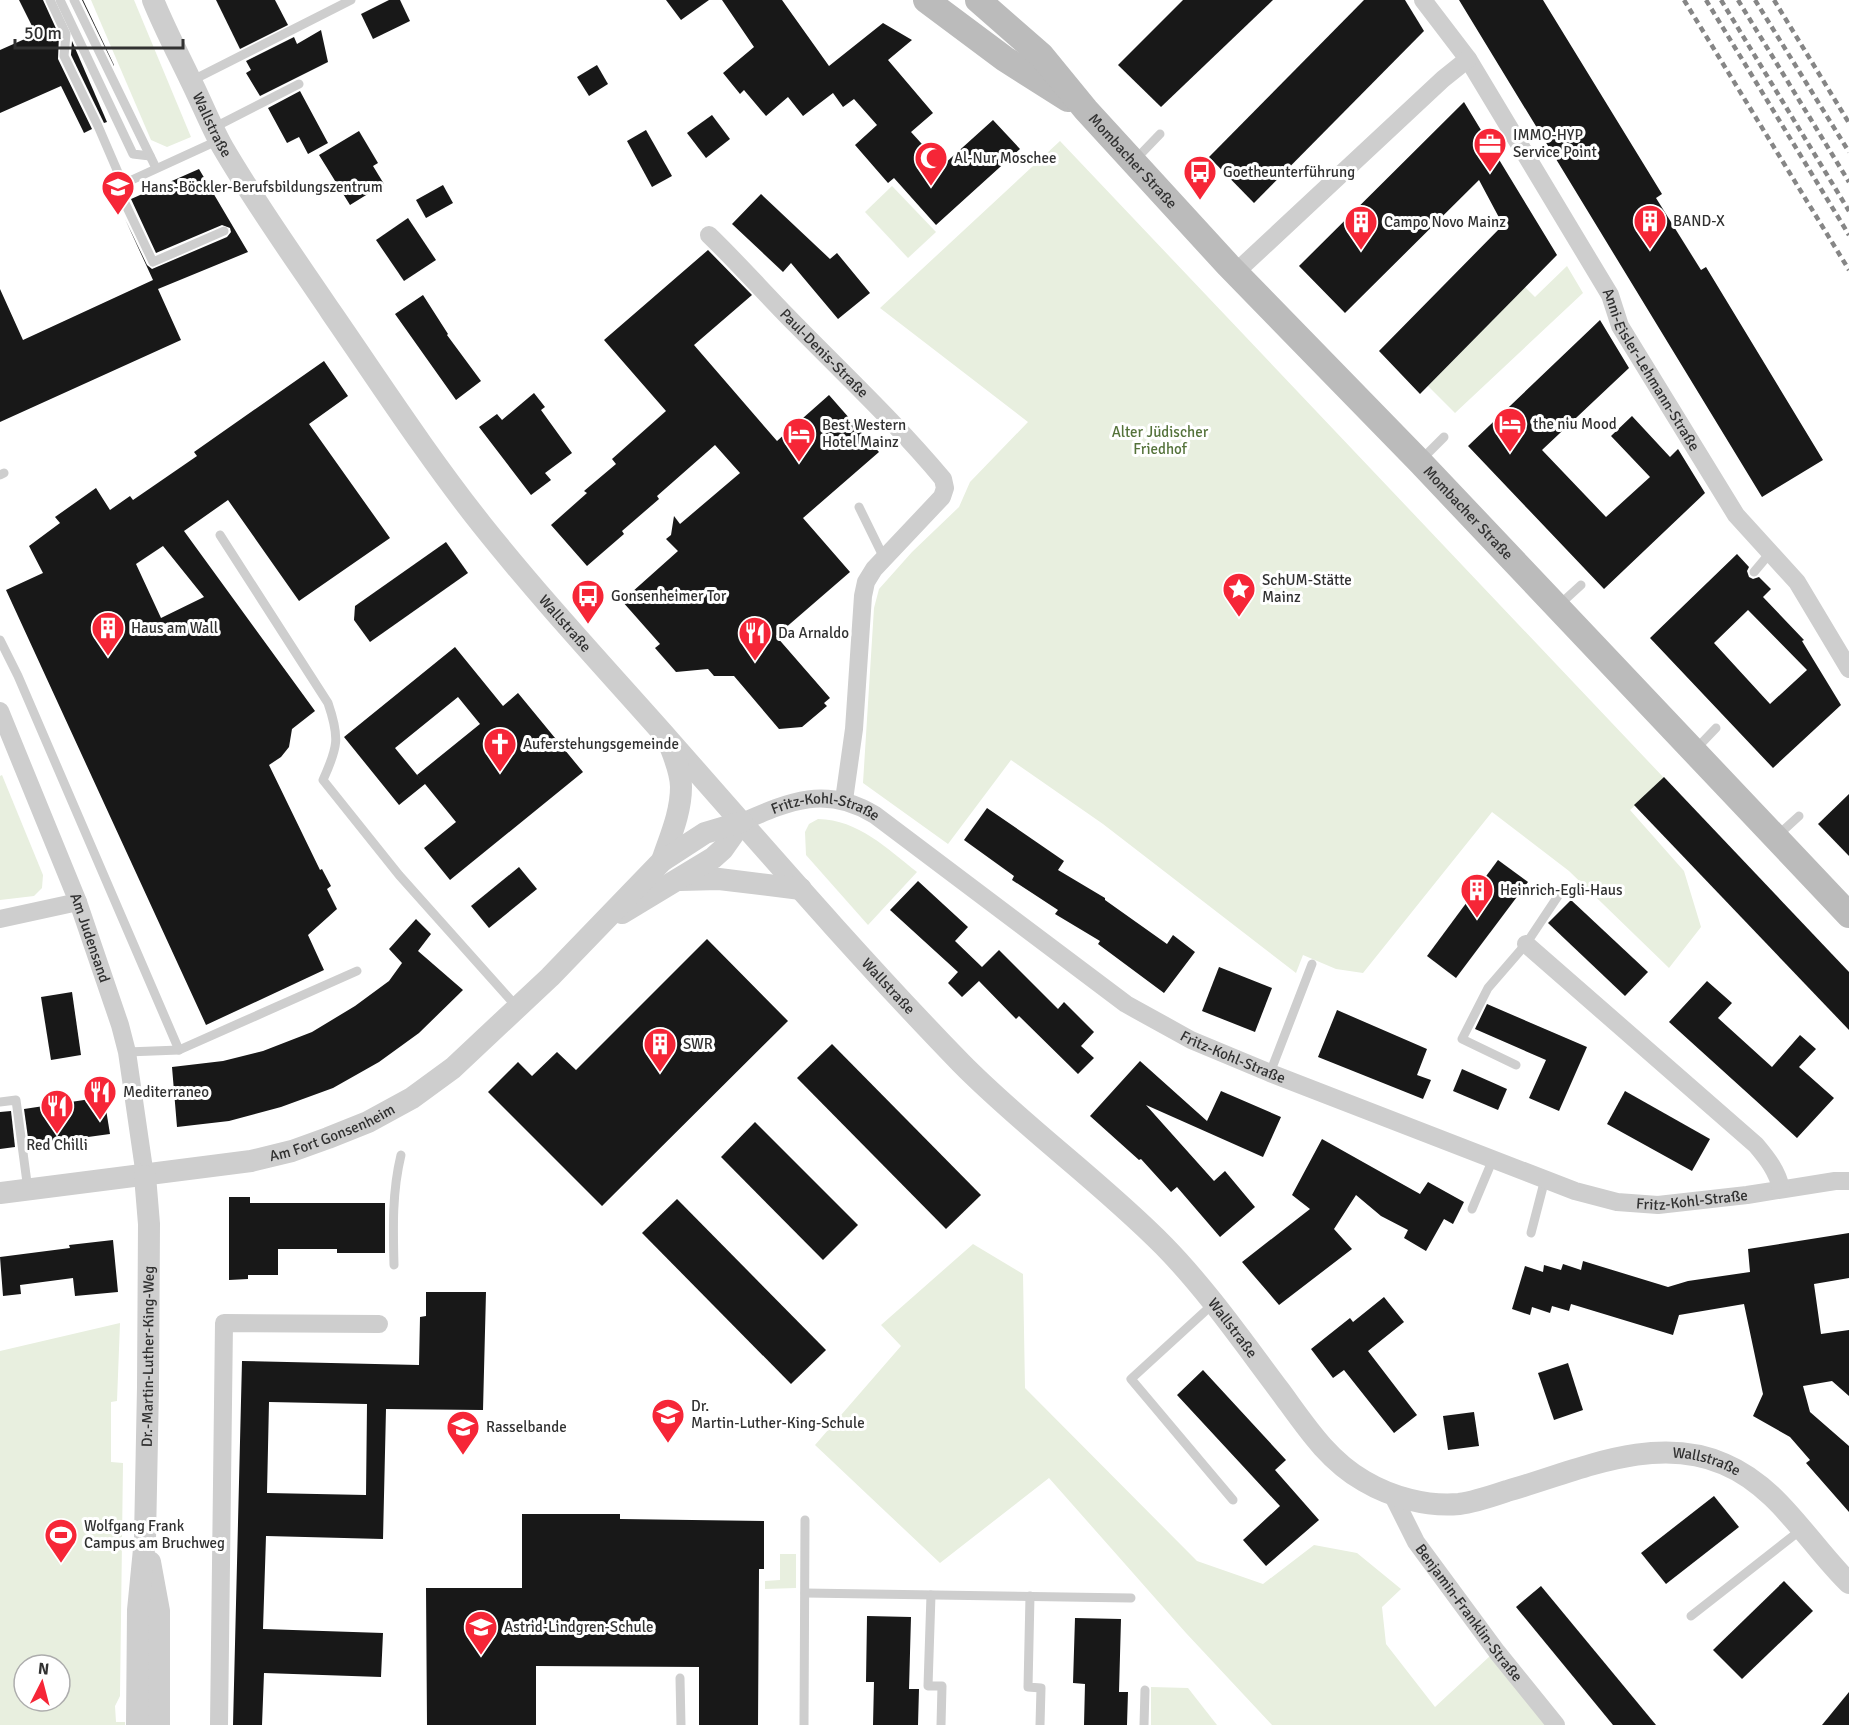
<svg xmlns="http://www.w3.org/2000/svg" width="1849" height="1725" font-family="Signika,sans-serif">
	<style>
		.green { fill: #e8efdf; fill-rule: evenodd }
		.building { fill: #181818; fill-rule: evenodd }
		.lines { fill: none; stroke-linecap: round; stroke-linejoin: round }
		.service { stroke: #cecece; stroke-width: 9 }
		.minor { stroke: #cecece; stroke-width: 18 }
		.tertiary { stroke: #cecece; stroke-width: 22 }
		.secondary { stroke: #bbb; stroke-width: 26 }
		.rail { stroke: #868686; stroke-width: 4.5; stroke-dasharray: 6 4.5; stroke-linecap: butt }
		.labels { text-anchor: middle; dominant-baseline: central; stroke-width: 6; stroke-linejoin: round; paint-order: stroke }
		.street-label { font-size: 15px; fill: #313131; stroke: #fff }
		.poi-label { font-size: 15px; fill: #313131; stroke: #fff; text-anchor: start }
		.park-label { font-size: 15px; fill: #54723a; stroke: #fff }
	</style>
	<rect width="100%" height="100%" fill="#fff"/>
	<!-- green -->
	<g class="green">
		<polygon points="91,0 134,0 191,137 167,147 151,140"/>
		<polygon points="1060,141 1665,779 1630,810 1684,871 1701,927 1669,968 1569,871 1492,812 1363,973 1336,969 1303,955 1296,973 1103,824 1011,760 948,844 863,783 874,608 879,589 912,552 959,507 970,482 1028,422 880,308"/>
		<polygon points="892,186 936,232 908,258 865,212"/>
		<polygon points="1567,266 1583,293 1455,413 1428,386 1525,287 1535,297"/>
		<polygon points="2,775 43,875 42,888 34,896 0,900 0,776"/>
		<path d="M818 819C859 820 886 848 917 872L868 925 806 855 805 832 809 824Z"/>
		<polygon points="973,1244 1023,1274 1025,1388 1197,1561 1263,1584 1314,1545 1357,1553 1401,1589 1382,1607 1386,1644 1435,1707 1490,1656 1546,1725 1272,1725 1186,1633 1049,1478 940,1563 815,1445 901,1346 881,1325"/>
		<path d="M120 1323 117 1401 111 1402V1462L123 1463 120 1696 115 1706 116 1722H125V1725H0V1351ZM24 1665H60V1701H24Z"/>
		<polygon points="780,1554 796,1554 796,1588 765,1589 765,1581 780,1580"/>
		<polygon points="1151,1687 1188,1688 1217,1725 1151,1725"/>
	</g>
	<!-- building -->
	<g class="building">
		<polygon points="19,0 43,0 59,35 58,59 92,129 84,133 61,86 0,113 0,50 36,34"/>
		<polygon points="82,0 83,0 114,65 114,66"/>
		<polygon points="216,0 275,0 288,25 240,49"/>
		<polygon points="389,0 400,0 410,21 373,39 361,14"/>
		<polygon points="666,0 709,0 681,20"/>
		<polygon points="722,0 782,0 829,66 883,23 912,40 888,60 933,113 911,132 942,166 993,120 1020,149 936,225 894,178 888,183 855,145 877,125 854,99 843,107 833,93 803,116 788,97 766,116 744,90 740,94 723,73 754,47"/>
		<polygon points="1183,0 1273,0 1161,107 1118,65"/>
		<polygon points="1364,0 1405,0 1424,31 1254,203 1209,157"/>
		<polygon points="1459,0 1543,0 1662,194 1656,198 1701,270 1706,267 1823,460 1762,497"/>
		<polygon points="321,30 328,62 260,96 246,73 251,70 246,61 294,37 297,44"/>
		<polygon points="72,41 107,122 104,123 71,55"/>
		<polygon points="597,65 608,84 589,96 577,77"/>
		<polygon points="300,91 328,143 308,154 299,137 287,143 268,108"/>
		<polygon points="1464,102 1557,255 1420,394 1379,351 1503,225 1479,180 1345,313 1299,266"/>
		<polygon points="712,115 730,139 706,158 687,133"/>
		<polygon points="646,130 672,176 652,187 627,141"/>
		<polygon points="359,131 378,163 373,166 384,184 350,205 319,155"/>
		<polygon points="199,169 248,252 158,289 181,340 0,422 0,289 23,340 153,280 125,219 147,265 152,269 227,237 231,232 230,228 222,225 156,253 131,199"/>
		<polygon points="443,185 453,203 426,218 416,200"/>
		<polygon points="761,194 830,259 837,253 870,293 838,319 791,263 783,272 732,224"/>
		<polygon points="408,218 436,260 404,281 376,240"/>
		<polygon points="708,250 752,295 694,345 777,441 829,395 879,452 803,518 850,572 776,636 830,698 824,703 827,706 802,727 779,729 734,676 714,676 708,669 676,672 655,648 660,644 622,601 678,551 666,539 671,535 674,516 680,524 740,473 715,445 657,496 659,499 622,531 624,534 587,566 551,525 587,493 584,491 616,464 612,459 666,411 604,340"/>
		<polygon points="423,295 448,334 447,335 481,381 456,400 395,314"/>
		<polygon points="1600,320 1629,368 1542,450 1606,517 1650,477 1611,436 1632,416 1670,457 1678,449 1705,493 1604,589 1468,446"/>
		<path d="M324 361 348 396 309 424 390 538 299 601 228 500 184 531 315 711 292 729 289 747 281 757 269 765 320 870 322 869 331 886 327 889 337 909 308 935 324 970 206 1025 6 590 43 573 29 546 60 523 55 517 96 488 110 510 130 496 133 500 197 456 194 452ZM163 546 204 597 161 618 136 564Z"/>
		<polygon points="534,393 545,407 541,410 572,453 545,473 551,480 531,495 479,427 497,414 502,420"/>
		<polygon points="446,542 468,573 370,642 354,620 355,606"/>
		<path d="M1737 554 1749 567 1747 571 1749 577 1753 579 1759 577 1771 589 1763 597 1804 640 1802 641 1841 705 1773 768 1650 638ZM1748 610 1807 670 1770 704 1714 643Z"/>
		<path d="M455 647 503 706 518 693 583 772 450 880 424 848 456 822 425 784 399 805 344 737ZM458 697 480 724 417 775 422 781 395 748Z"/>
		<polygon points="1664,777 1849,972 1849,1030 1634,805"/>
		<polygon points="1849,794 1849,856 1818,824"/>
		<polygon points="987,808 1064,861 1058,870 1105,898 1105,900 1167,944 1173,935 1195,952 1164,993 1098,944 1100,941 1055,914 1058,910 1012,880 1014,876 964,840"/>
		<polygon points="1498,860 1528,882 1456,978 1427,956"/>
		<polygon points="519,867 537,889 489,928 471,906"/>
		<polygon points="918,881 968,927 955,941 982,967 999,950 1058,1009 1064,1002 1094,1032 1081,1046 1094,1058 1078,1074 1019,1016 1016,1019 979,981 962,997 948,983 958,972 890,910"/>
		<polygon points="1571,900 1648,972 1625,996 1548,923"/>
		<polygon points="416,919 431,934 418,951 463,990 419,1033 379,1062 333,1088 281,1107 229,1121 177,1127 172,1067 223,1061 263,1051 312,1032 355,1006 389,981 402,963 389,949"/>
		<polygon points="707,939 788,1021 602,1206 488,1092 518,1062 532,1076 557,1052 576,1070"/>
		<polygon points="1219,967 1272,988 1255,1032 1202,1011"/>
		<polygon points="1707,981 1732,1003 1718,1018 1772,1067 1800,1035 1816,1049 1799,1067 1834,1098 1797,1138 1669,1022"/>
		<polygon points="72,992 81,1055 51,1060 41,997"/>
		<polygon points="1487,1004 1587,1047 1559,1111 1529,1098 1546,1060 1475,1029"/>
		<polygon points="1337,1010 1427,1049 1417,1075 1431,1080 1423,1099 1318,1057"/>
		<polygon points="832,1044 981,1195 946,1229 797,1078"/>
		<polygon points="1140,1061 1207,1121 1221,1091 1281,1117 1263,1157 1146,1105 1214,1181 1225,1171 1255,1207 1220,1237 1177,1187 1171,1192 1141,1159 1139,1160 1090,1116"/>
		<polygon points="1462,1069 1507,1089 1498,1110 1453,1091"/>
		<polygon points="1625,1091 1710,1139 1692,1171 1607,1124"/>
		<polygon points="104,1097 110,1134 29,1145 24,1109"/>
		<polygon points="11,1111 15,1147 0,1149 0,1112"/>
		<polygon points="755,1122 858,1225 823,1260 721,1157"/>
		<polygon points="1322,1139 1420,1194 1428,1182 1464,1202 1453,1224 1444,1219 1426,1251 1404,1238 1408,1230 1381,1216 1356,1195 1334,1229 1352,1249 1279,1305 1242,1262 1310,1209 1292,1195"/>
		<polygon points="229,1197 250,1197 250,1203 385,1203 385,1253 337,1253 337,1249 278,1249 278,1275 248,1275 248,1279 229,1280"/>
		<polygon points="677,1199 826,1350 791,1384 642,1233"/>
		<polygon points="1849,1233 1849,1278 1814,1284 1821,1334 1849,1330 1849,1396 1832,1381 1803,1386 1810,1412 1849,1446 1849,1512 1806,1463 1810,1460 1790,1437 1753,1416 1763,1394 1744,1304 1679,1315 1673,1335 1571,1304 1569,1311 1552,1306 1550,1313 1532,1307 1530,1315 1512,1309 1525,1266 1543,1272 1544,1265 1561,1270 1563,1264 1581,1270 1583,1261 1668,1287 1688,1281 1750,1272 1748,1249"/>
		<polygon points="113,1240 118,1292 75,1296 73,1278 20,1285 21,1294 3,1296 0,1257 70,1248 69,1245"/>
		<path d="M426 1292H486L483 1410 386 1409 383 1539 266 1536 263 1629 383 1633 381 1677 264 1673 262 1725H233L242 1361 419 1365 420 1317 426 1316ZM269 1402 367 1404 366 1495 267 1493Z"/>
		<polygon points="1384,1297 1404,1322 1368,1351 1417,1415 1394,1433 1344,1370 1333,1378 1311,1349 1350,1318 1353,1322"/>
		<polygon points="1568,1363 1583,1410 1554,1420 1538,1373"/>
		<polygon points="1203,1370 1286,1460 1275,1470 1319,1520 1266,1566 1243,1540 1280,1506 1177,1395"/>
		<polygon points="1474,1412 1479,1446 1448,1450 1443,1416"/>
		<polygon points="1714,1496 1739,1527 1666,1584 1641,1553"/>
		<polygon points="522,1514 620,1514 620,1519 764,1521 764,1569 759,1569 758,1725 699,1725 699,1667 536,1666 536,1725 427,1725 426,1588 522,1588"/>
		<polygon points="1784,1581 1813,1611 1742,1679 1713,1650"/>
		<polygon points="1541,1586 1656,1725 1613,1725 1516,1607"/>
		<polygon points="867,1616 911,1617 909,1689 919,1689 918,1725 873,1725 874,1682 866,1682"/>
		<polygon points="1075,1618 1121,1619 1119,1692 1128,1692 1127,1725 1084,1725 1085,1684 1073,1683"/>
		<polygon points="1849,1692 1849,1725 1822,1725"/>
	</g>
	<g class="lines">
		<!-- service -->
		<g class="service">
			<polyline points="50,0 66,34 64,56 98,126 123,184 124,201 153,262 224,231"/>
			<polyline points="60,0 133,154 150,156"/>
			<polyline points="74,0 156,168"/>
			<polyline points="191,81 351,0"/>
			<polyline points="213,128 299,84"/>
			<polyline points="1135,160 1160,134"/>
			<polyline points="123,184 219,140"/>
			<polyline points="1420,461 1444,437"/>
			<polyline points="0,475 4,473"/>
			<polyline points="859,507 884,558"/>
			<path d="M220 535 328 703C340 738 338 747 323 780L399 875 517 1007"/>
			<polyline points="1754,572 1770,553"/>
			<polyline points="1558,606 1581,585"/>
			<polyline points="0,640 18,676 179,1050"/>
			<polyline points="1695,750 1716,728"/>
			<polyline points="1776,837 1799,816"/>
			<polyline points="127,1052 179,1050 357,971"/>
			<polyline points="1516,1065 1462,1039 1488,988 1526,944 1558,896"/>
			<polyline points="1270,1073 1312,964"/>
			<polyline points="0,1102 16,1100 28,1190"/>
			<polyline points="1472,1209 1493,1159"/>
			<polyline points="1531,1233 1545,1179"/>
			<path d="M394 1265C393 1228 392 1192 401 1155"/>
			<polyline points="1213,1304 1131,1379 1233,1500"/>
			<polyline points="805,1593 1131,1598"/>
			<polyline points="931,1595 928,1686 942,1686 941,1725"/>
			<polyline points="1030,1596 1028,1687 1041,1688 1040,1725"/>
			<polyline points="1691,1616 1802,1529"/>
			<polyline points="680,1678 681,1725"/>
			<polyline points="804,1725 805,1520"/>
			<polyline points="1144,1725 1145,1690"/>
		</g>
		<!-- minor -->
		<g class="minor">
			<path id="s1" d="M1423 0 1468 59 1610 295 1620 326 1736 515 1797 582 1849 669"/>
			<path id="s2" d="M709 235C740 265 768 297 798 327 847 377 898 425 943 479L945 488 942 497 874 569 866 582 863 596 854 729 844 800"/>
			<polyline points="1235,273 1443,79 1468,59"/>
			<path id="s3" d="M0 711 78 902 120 1025 127 1052 145 1176"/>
			<path id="s4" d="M742 822C790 801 826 785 875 815L1126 1004 1191 1040 1270 1073 1575 1191 1617 1202 1658 1205 1747 1195 1835 1181H1849"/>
			<polyline points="0,919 78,902"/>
			<path d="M1526 944 1756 1145C1767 1158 1778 1172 1781 1189"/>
			<path id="s5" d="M1392 1494 1416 1542 1497 1652 1556 1725"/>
			<polyline points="219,1725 224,1323 379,1324"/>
		</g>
		<!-- tertiary -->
		<g class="tertiary">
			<path id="s6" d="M153 0C164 27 177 52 190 79 201 101 210 124 222 146 255 203 294 257 331 312 380 383 428 457 482 525 541 599 606 669 669 740 765 849 860 959 961 1063 1025 1128 1100 1181 1164 1246 1207 1290 1243 1342 1280 1391 1305 1425 1327 1460 1364 1481 1391 1497 1427 1507 1459 1504 1475 1502 1492 1496 1507 1491 1575 1472 1654 1433 1724 1464 1779 1487 1808 1543 1849 1583"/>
			<path d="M662 861C670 837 681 813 681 787 681 773 675 759 670 746"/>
			<polyline points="680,880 719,879 801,889"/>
			<polyline points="622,913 713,858 723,849 742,822"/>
			<path id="s7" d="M0 1193 251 1161 292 1151 328 1138 368 1122 412 1098 453 1068 550 977 662 861 705 833 742 822"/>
			<polyline points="150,1562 159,1611 159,1725"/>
			<path id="s8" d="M137 1725 138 1610 145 1539 148 1387 149 1224 145 1176"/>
		</g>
		<!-- secondary -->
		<g class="secondary">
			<polyline points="926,0 1005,59 1068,99"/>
			<path id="s9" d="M978 0 1041 55 1086 110 1228 265 1420 462 1849 915"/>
		</g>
		<!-- rail -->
		<g class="rail">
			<polyline points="1684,0 1849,270"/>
			<polyline points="1706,0 1849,235"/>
			<polyline points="1721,0 1849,211"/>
			<polyline points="1738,0 1849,182"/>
			<polyline points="1755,0 1849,152"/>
			<polyline points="1774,0 1849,123"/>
		</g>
	</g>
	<!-- icons -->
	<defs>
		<g id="office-pin" transform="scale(1.725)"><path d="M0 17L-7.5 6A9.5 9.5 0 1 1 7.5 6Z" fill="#f62637" stroke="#fff"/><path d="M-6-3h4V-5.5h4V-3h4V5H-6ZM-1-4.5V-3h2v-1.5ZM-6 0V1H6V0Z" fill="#fff"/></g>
		<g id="mosque-pin" transform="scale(1.725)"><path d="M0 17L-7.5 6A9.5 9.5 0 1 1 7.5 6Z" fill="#f62637" stroke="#fff"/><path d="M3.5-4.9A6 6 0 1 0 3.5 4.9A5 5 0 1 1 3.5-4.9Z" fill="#fff"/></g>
		<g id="bus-pin" transform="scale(1.725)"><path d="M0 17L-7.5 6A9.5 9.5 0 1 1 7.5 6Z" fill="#f62637" stroke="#fff"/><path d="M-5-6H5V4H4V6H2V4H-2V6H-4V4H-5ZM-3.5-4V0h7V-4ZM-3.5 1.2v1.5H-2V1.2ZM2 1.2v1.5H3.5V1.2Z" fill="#fff"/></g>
		<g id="school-pin" transform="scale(1.725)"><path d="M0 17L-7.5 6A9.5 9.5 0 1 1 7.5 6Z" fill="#f62637" stroke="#fff"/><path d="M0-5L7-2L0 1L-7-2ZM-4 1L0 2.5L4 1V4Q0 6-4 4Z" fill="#fff"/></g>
		<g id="building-pin" transform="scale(1.725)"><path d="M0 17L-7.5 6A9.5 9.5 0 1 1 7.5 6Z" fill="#f62637" stroke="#fff"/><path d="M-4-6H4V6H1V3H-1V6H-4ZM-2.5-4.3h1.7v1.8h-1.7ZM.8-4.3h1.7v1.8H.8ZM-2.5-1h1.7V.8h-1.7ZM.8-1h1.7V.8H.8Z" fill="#fff"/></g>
		<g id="hotel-pin" transform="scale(1.725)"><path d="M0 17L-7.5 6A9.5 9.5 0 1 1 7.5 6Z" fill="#f62637" stroke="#fff"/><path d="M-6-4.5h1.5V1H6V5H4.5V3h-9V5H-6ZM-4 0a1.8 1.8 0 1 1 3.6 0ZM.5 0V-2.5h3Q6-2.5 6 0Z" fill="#fff"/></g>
		<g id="sight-pin" transform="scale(1.725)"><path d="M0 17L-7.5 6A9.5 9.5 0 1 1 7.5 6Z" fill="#f62637" stroke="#fff"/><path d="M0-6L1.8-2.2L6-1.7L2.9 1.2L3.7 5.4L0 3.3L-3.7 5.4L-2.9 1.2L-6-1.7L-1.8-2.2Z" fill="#fff"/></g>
		<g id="restaurant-pin" transform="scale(1.725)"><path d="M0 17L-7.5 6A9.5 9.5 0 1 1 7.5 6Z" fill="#f62637" stroke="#fff"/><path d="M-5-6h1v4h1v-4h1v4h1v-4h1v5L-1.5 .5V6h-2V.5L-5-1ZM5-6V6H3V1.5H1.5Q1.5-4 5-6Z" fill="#fff"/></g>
		<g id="church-pin" transform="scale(1.725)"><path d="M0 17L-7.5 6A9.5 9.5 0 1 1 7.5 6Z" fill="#f62637" stroke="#fff"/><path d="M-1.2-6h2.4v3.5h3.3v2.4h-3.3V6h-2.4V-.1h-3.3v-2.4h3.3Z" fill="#fff"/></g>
		<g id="stadium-pin" transform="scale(1.725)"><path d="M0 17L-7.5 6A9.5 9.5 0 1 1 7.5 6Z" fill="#f62637" stroke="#fff"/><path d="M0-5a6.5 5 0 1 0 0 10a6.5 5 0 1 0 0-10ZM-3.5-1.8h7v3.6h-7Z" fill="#fff"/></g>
	</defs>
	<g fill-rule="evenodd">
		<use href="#office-pin" x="1490" y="144"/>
		<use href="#mosque-pin" x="931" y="158"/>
		<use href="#bus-pin" x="1200" y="172"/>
		<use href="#school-pin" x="118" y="187"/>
		<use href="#building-pin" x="1650" y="221"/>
		<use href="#building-pin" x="1361" y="222"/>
		<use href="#hotel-pin" x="1510" y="424"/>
		<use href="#hotel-pin" x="799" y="434"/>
		<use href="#sight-pin" x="1239" y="589"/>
		<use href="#bus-pin" x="588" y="596"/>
		<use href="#building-pin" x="108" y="628"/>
		<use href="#restaurant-pin" x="755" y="633"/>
		<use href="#church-pin" x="500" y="744"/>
		<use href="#building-pin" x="1477" y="890"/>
		<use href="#building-pin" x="660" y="1044"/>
		<use href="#restaurant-pin" x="100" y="1092"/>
		<use href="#restaurant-pin" x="57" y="1106"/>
		<use href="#school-pin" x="668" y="1415"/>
		<use href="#school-pin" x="463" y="1427"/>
		<use href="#stadium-pin" x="61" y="1535"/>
		<use href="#school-pin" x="481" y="1627"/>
	</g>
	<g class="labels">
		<!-- street labels -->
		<g class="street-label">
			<text stroke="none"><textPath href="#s6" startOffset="138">Wallstraße</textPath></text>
			<text stroke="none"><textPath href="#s9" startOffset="224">Mombacher Straße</textPath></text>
			<text stroke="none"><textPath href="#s2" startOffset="165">Paul-Denis-Straße</textPath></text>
			<text stroke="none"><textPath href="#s1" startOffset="435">Anni-Eisler-Lehmann-Straße</textPath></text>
			<text stroke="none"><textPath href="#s9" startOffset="710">Mombacher Straße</textPath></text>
			<text stroke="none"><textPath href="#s6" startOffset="750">Wallstraße</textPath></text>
			<text stroke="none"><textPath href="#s4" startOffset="88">Fritz-Kohl-Straße</textPath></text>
			<text stroke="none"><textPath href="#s3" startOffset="244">Am Judensand</textPath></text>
			<text stroke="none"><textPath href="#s6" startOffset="1236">Wallstraße</textPath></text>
			<text stroke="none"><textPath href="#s4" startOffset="574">Fritz-Kohl-Straße</textPath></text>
			<text stroke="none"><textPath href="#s7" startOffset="339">Am Fort Gonsenheim</textPath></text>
			<text stroke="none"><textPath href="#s4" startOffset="1060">Fritz-Kohl-Straße</textPath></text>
			<text stroke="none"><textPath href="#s6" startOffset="1722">Wallstraße</textPath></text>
			<text stroke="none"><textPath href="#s8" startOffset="369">Dr.-Martin-Luther-King-Weg</textPath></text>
			<text stroke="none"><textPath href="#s6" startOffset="2280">Wallstraße</textPath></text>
			<text stroke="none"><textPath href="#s5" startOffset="142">Benjamin-Franklin-Straße</textPath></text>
		</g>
		<!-- poi labels -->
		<g class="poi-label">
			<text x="1513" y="135">IMMO-HYP<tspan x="1513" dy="17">Service Point</tspan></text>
			<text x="954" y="158">Al-Nur Moschee</text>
			<text x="1223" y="172">Goetheunterführung</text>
			<text x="141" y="187">Hans-Böckler-Berufsbildungszentrum</text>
			<text x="1673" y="221">BAND-X</text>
			<text x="1384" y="222">Campo Novo Mainz</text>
			<text x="1533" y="424">the niu Mood</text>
			<text x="822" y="425">Best Western<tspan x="822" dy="17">Hotel Mainz</tspan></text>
			<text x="1262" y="580">SchUM-Stätte<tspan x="1262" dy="17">Mainz</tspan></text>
			<text x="611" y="596">Gonsenheimer Tor</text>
			<text x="131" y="628">Haus am Wall</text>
			<text x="778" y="633">Da Arnaldo</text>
			<text x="523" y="744">Auferstehungsgemeinde</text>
			<text x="1500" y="890">Heinrich-Egli-Haus</text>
			<text x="683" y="1044">SWR</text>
			<text x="123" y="1092">Mediterraneo</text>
			<text x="57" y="1145" text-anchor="middle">Red Chilli</text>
			<text x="691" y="1406">Dr.<tspan x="691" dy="17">Martin-Luther-King-Schule</tspan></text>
			<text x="486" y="1427">Rasselbande</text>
			<text x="84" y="1526">Wolfgang Frank<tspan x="84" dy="17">Campus am Bruchweg</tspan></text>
			<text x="504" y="1627">Astrid-Lindgren-Schule</text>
		</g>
		<!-- park labels -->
		<g class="park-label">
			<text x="1160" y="432">Alter Jüdischer<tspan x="1160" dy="17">Friedhof</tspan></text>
		</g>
	</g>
	<!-- north arrow -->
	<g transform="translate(42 1683) rotate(6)"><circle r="28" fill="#ffffff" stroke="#adadad" stroke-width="1.5"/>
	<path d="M0-4.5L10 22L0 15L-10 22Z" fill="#f62637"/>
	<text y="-9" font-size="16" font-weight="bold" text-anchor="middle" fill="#313131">N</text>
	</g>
	<!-- scale -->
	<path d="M15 39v9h168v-9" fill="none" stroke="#313131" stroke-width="3"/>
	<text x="24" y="39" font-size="18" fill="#313131" stroke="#ffffff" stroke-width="4.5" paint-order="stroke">50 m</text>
</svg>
